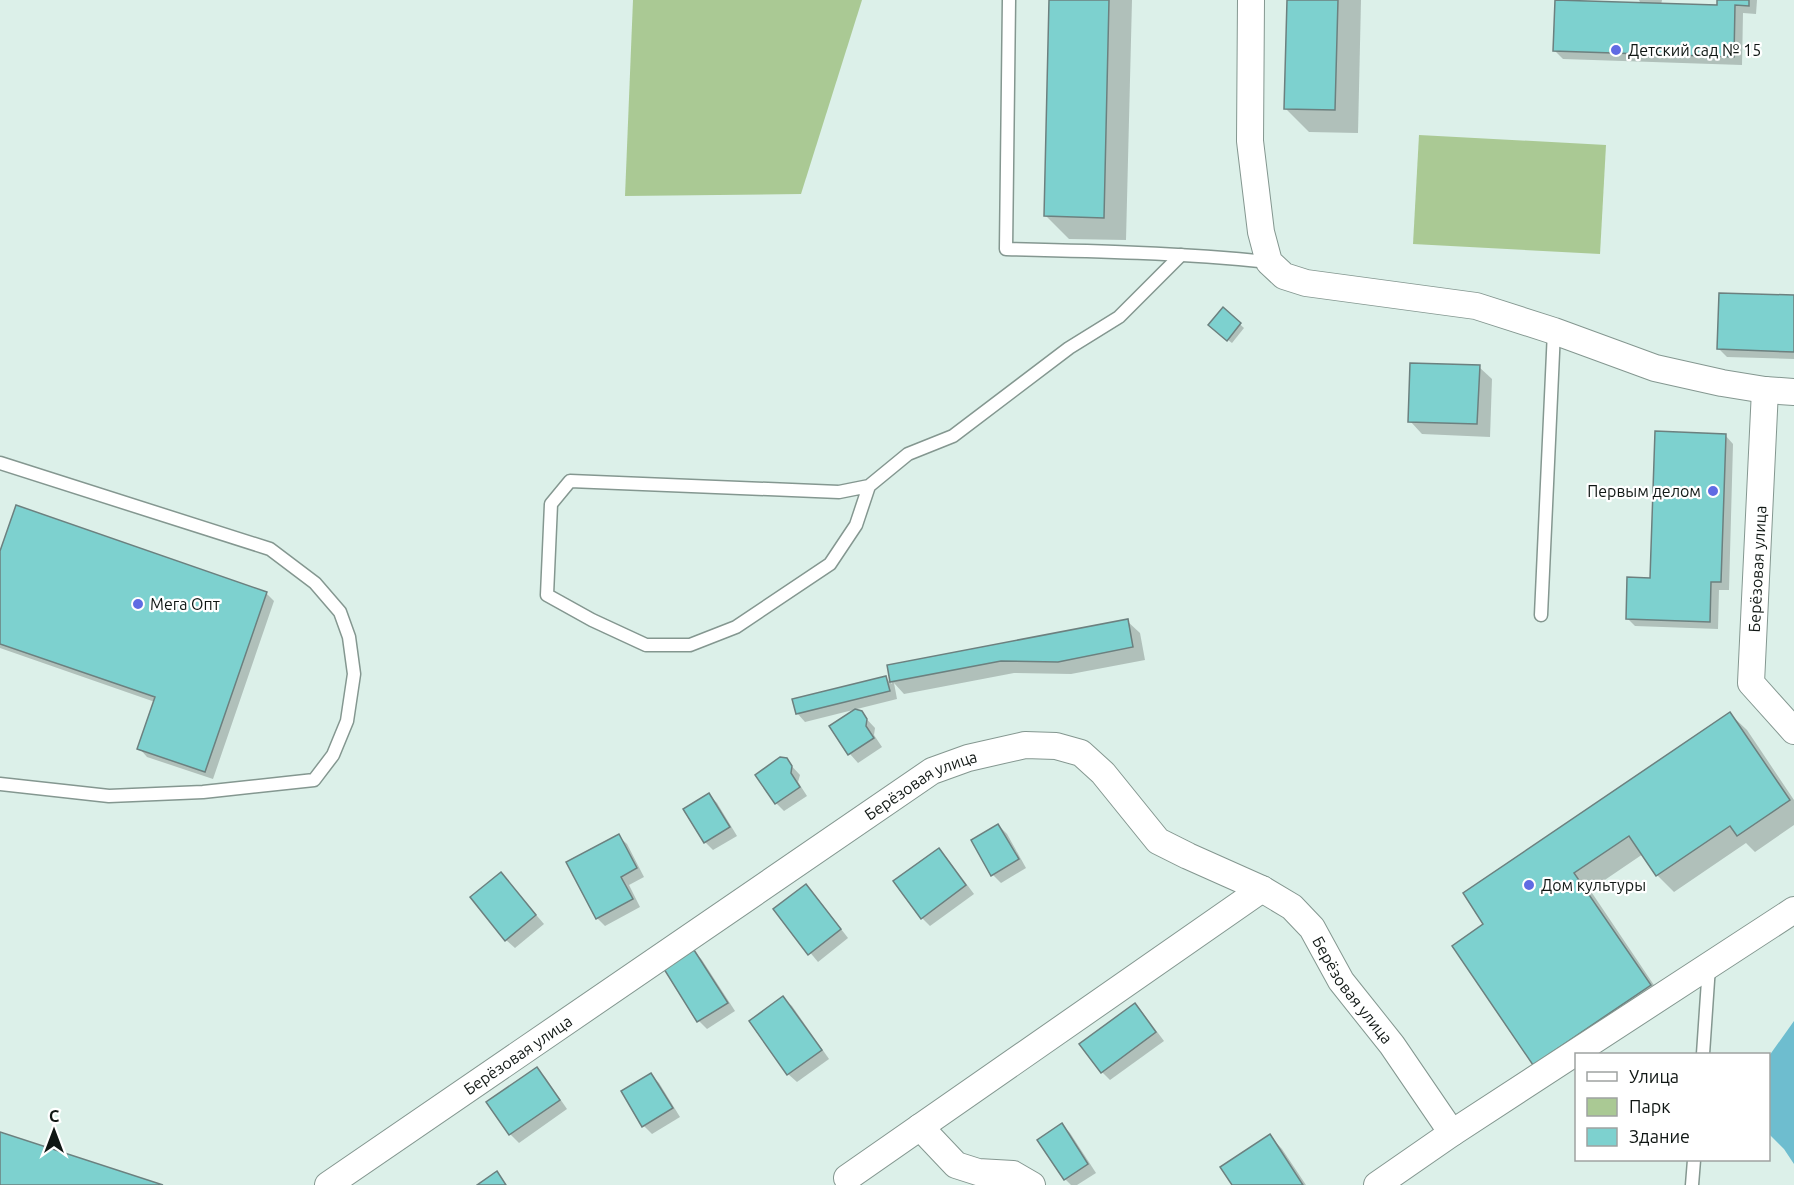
<svg xmlns="http://www.w3.org/2000/svg" width="1794" height="1185" font-family="Ubuntu,sans-serif">
	<style>
		.green { fill: #aac994 }
		.water { fill: #6ebdcf }
		.shadow { fill: #0003 }
		.building { fill: #7dd1cf; stroke: #6c807f; stroke-width: 1.5 }
		.lines { fill: none; stroke-linecap: round; stroke-linejoin: round }
		.lane-casing { stroke: #849790; stroke-width: 15 }
		.street-casing { stroke: #849790; stroke-width: 28 }
		.lane { stroke: #fff; stroke-width: 12 }
		.street { stroke: #fff; stroke-width: 26 }
		.poi-dot { fill: #606be3; stroke: #fff; stroke-width: 2 }
		.labels { text-anchor: middle; dominant-baseline: central; stroke-width: 4.5; stroke-linejoin: round; paint-order: stroke }
		.poi-label { font-size: 16px; fill: #101714; stroke: #fff; text-anchor: start }
		.street-label { font-size: 16px; fill: #101714; stroke: #fff }
	</style>
	<rect width="100%" height="100%" fill="#dcf0e9"/>
	<!-- green -->
	<g class="green">
		<polygon points="633,0 862,0 801,194 625,196"/>
		<polygon points="1419,135 1606,145 1600,254 1413,244"/>
	</g>
	<!-- water -->
	<polygon class="water" points="1794,1021 1794,1164 1784,1149 1768,1133 1769,1056"/>
	<!-- shadow -->
	<g class="shadow">
		<polygon points="1050,0 1132,0 1126,240 1069,239 1045,215"/>
		<polygon points="1288,0 1361,0 1358,133 1309,132 1285,108"/>
		<polygon points="1556,0 1641,4 1639,0 1662,0 1661,5 1718,7 1718,0 1757,0 1756,14 1743,13 1742,65 1563,59 1555,51"/>
		<polygon points="1794,297 1794,359 1727,357 1719,349"/>
		<polygon points="1223,309 1244,328 1232,343 1214,329"/>
		<polygon points="1479,367 1492,379 1490,437 1422,434 1410,421"/>
		<polygon points="1725,435 1733,444 1729,590 1719,590 1718,629 1635,626 1627,618 1651,580"/>
		<polygon points="0,555 266,593 274,601 213,779 147,757 139,748 155,702 0,648"/>
		<polygon points="1127,621 1140,633 1145,660 1071,674 1014,673 904,694 894,683 897,699 805,722 797,713 886,678 892,684 889,666"/>
		<polygon points="861,713 875,728 874,735 882,747 858,763 850,754 831,726"/>
		<polygon points="1730,714 1747,730 1794,800 1794,825 1755,852 1746,843 1674,892 1657,875 1643,854 1590,890 1666,1003 1534,1064 1485,924"/>
		<polygon points="786,760 800,775 798,782 807,796 784,811 776,803"/>
		<polygon points="709,795 717,803 737,836 713,850 705,842"/>
		<polygon points="998,825 1007,834 1026,868 1001,883 993,875"/>
		<polygon points="618,836 627,844 644,877 629,885 640,907 605,926 597,918"/>
		<polygon points="939,850 947,858 974,894 930,926 922,918"/>
		<polygon points="501,874 544,924 515,948 506,940"/>
		<polygon points="814,894 848,938 818,962 775,910"/>
		<polygon points="694,951 702,960 735,1011 707,1029 699,1021"/>
		<polygon points="783,998 792,1006 829,1059 797,1082 788,1074 751,1021"/>
		<polygon points="1135,1005 1143,1013 1164,1041 1110,1080 1102,1072"/>
		<polygon points="537,1069 545,1077 567,1109 519,1143 510,1134 488,1102"/>
		<polygon points="651,1075 659,1083 680,1117 652,1134 644,1126 623,1092"/>
		<polygon points="1062,1125 1070,1133 1096,1173 1077,1185 1071,1185 1065,1179"/>
		<polygon points="1270,1136 1282,1149 1306,1185 1234,1185"/>
	</g>
	<!-- building -->
	<g class="building">
		<polygon points="1049,0 1109,0 1104,218 1044,216"/>
		<polygon points="1287,0 1338,0 1335,110 1284,109"/>
		<polygon points="1555,0 1717,5 1717,0 1749,0 1749,6 1735,5 1734,57 1553,51"/>
		<polygon points="1719,293 1794,295 1794,352 1717,349"/>
		<polygon points="1223,307 1241,323 1227,341 1208,325"/>
		<polygon points="1410,363 1480,365 1477,424 1408,422"/>
		<polygon points="1655,431 1726,434 1721,582 1711,582 1710,622 1626,619 1627,577 1650,578"/>
		<polygon points="16,505 267,592 205,772 137,749 155,697 0,644 0,551"/>
		<polygon points="1128,619 1133,647 1058,662 1001,661 890,682 887,665"/>
		<polygon points="886,676 890,691 796,714 792,699"/>
		<polygon points="855,709 862,711 867,719 866,726 874,738 848,755 829,726"/>
		<polygon points="1730,712 1790,800 1737,836 1730,826 1656,876 1629,836 1574,873 1651,985 1533,1065 1452,946 1483,924 1463,893"/>
		<polygon points="780,757 787,758 792,766 791,773 800,787 775,804 755,775"/>
		<polygon points="709,793 730,827 704,843 683,809"/>
		<polygon points="998,824 1019,859 991,876 971,840"/>
		<polygon points="619,834 637,868 621,877 633,899 596,919 566,862"/>
		<polygon points="939,848 966,885 921,919 893,881"/>
		<polygon points="501,872 536,915 505,941 470,897"/>
		<polygon points="806,884 841,929 808,955 773,909"/>
		<polygon points="694,950 728,1003 697,1022 664,969"/>
		<polygon points="783,996 822,1050 787,1075 749,1021"/>
		<polygon points="1135,1003 1156,1032 1101,1073 1079,1044"/>
		<polygon points="537,1067 560,1100 509,1135 486,1102"/>
		<polygon points="651,1073 673,1108 642,1127 621,1091"/>
		<polygon points="1062,1123 1088,1164 1064,1180 1037,1140"/>
		<polygon points="0,1132 163,1185 0,1185"/>
		<polygon points="1270,1134 1303,1185 1232,1185 1220,1167"/>
		<polygon points="497,1171 506,1185 477,1185"/>
	</g>
	<g class="lines">
		<!-- lane casing -->
		<g class="lane-casing">
			<g id="lane">
				<path d="M1009 0 1006 249C1094 251 1182 253 1269 262"/>
				<polyline points="0,463 270,549 315,583 340,612 349,637 354,674 347,721 333,755 314,780 203,792 109,796 0,784"/>
				<polyline points="869,486 856,525 830,564 736,627 690,645 646,645 592,620 547,595 551,504 570,481 839,492 869,486 908,454 953,436 1069,348 1119,317 1181,255"/>
				<polyline points="1541,615 1554,331"/>
				<polyline points="1703,1054 1709,966"/>
				<polyline points="1692,1185 1694,1160"/>
			</g>
		</g>
		<!-- street casing -->
		<g class="street-casing">
			<g id="street">
				<polyline points="1251,0 1250,141 1261,232 1269,262 1284,276 1306,283 1476,306 1554,331 1655,368 1722,383 1765,390 1794,392"/>
				<polyline points="1765,390 1751,683 1794,731"/>
				<polyline points="920,1127 956,1165 978,1172 1013,1174 1032,1185"/>
				<polyline points="847,1178 1262,889"/>
				<path id="s1" d="M328 1185 932 771 968 758 1025 745 1056 746 1081 753 1103 773 1158 841 1188 856 1262 889 1292 907 1312 928 1341 981 1392 1045 1452 1133"/>
				<polyline points="1377,1185 1452,1133 1794,910"/>
			</g>
		</g>
		<!-- lane -->
		<use href="#lane" class="lane"/>
		<!-- street -->
		<use href="#street" class="street"/>
	</g>
	<!-- markers -->
	<g class="poi-dot">
		<circle cx="1616" cy="50" r="6"/>
		<circle cx="1713" cy="491" r="6"/>
		<circle cx="138" cy="604" r="6"/>
		<circle cx="1529" cy="885" r="6"/>
	</g>
	<g class="labels">
		<!-- poi labels -->
		<g class="poi-label">
			<text x="1628" y="50">Детский сад № 15</text>
			<text x="1701" y="491" text-anchor="end">Первым делом</text>
			<text x="150" y="604">Мега Опт</text>
			<text x="1541" y="885">Дом культуры</text>
		</g>
		<!-- street labels -->
		<g class="street-label">
			<text transform="translate(1757 569) rotate(-87)">Берёзовая улица</text>
			<text stroke="none"><textPath href="#s1" startOffset="716">Берёзовая улица</textPath></text>
			<text stroke="none"><textPath href="#s1" startOffset="1256">Берёзовая улица</textPath></text>
			<text stroke="none"><textPath href="#s1" startOffset="230">Берёзовая улица</textPath></text>
		</g>
	</g>
	<!-- legend -->
	<rect x="1575" y="1053" width="195" height="108" fill="#ffffff" stroke="#9fa2a1" stroke-width="1.5"/>
	<rect x="1587" y="1072" width="30" height="9" fill="#ffffff" stroke="#9fa2a1" stroke-width="1.5"/>
	<text x="1629" y="1083" font-size="18" fill="#101714">Улица</text>
	<rect x="1587" y="1098" width="30" height="18" fill="#aac994" stroke="#9fa2a1" stroke-width="1.5"/>
	<text x="1629" y="1113" font-size="18" fill="#101714">Парк</text>
	<rect x="1587" y="1128" width="30" height="18" fill="#7dd1cf" stroke="#9fa2a1" stroke-width="1.5"/>
	<text x="1629" y="1143" font-size="18" fill="#101714">Здание</text>
	<!-- north arrow -->
	<g transform="translate(54 1131)" stroke="#ffffff" stroke-width="4.5" paint-order="stroke">
	<path d="M0-4.5L10 22L0 15L-10 22Z" fill="#101714"/>
	<text y="-9" font-size="16" font-weight="bold" text-anchor="middle" fill="#101714">С</text>
	</g>
</svg>
